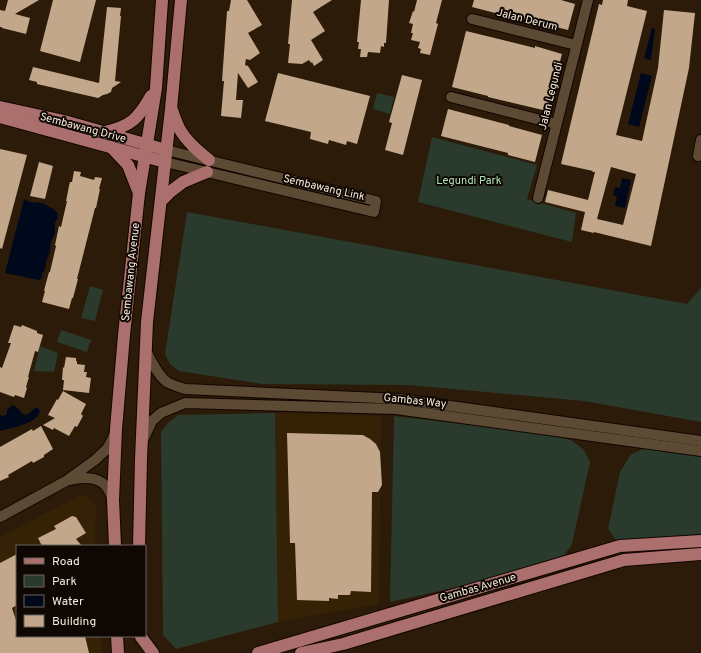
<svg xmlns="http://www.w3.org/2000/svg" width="701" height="653" font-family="Overpass,sans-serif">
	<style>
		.built { fill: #352106 }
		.green { fill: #2a3b2d }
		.water { fill: #00081b }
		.building { fill: #c2a78a; fill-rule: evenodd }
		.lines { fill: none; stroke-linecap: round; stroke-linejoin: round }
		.minor-casing { stroke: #130500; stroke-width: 12 }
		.major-casing { stroke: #130500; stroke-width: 14 }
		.minor { stroke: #5c4a35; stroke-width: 10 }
		.major { stroke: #ab706d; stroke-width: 12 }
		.labels { text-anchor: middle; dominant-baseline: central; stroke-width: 4; stroke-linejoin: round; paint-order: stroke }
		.street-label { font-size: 11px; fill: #f7ebdf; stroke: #0e0702 }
		.park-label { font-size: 11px; fill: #afe5bb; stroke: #0e0702 }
	</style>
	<rect width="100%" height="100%" fill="#2b1b08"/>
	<!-- built -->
	<g class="built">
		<polygon points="275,413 381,416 379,604 278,622"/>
		<polygon points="82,494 96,504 95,546 17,546 17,636 101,636 102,653 0,653 0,537"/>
	</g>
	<!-- green -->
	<g class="green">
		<polygon points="377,93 394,97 390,114 373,109"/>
		<polygon points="432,137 537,165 527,199 576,213 572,242 418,202"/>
		<polygon points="187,212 687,304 701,288 701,422 584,401 409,385 263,384 179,371 170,364 165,354"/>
		<polygon points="90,286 103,290 95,321 81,318"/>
		<polygon points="61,330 91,340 87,352 57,342"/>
		<polygon points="40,346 58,353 54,372 34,371"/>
		<polygon points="275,413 278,622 176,649 163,635 161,432 168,423 178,415"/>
		<polygon points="394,416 549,434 571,440 584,450 590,462 572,544 563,557 480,582 390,602"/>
		<polygon points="646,448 701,456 701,536 660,539 616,540 608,529 620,472 631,454"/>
	</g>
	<!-- water -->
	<g class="water">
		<polygon points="652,28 655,29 651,60 644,58"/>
		<polygon points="641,73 652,76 639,127 628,124"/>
		<polygon points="622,178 631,180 625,208 615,206 617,196 613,195 615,187 620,188"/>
		<path d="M24 199 30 202 43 203 49 207 54 209 57 213 58 217 55 223V234L51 241 50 250 46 263 45 269 42 274C43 277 42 278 39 280L5 273Z"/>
		<path d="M12 405 15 406 24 415 28 414 35 408H38L40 411C37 424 11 428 0 431V415L3 416 7 414V410Z"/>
	</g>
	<!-- building -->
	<g class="building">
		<polygon points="8,0 39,0 15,14 30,18 26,34 2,28 2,27 0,27 0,10 5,11"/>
		<polygon points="53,0 96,0 80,62 40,51"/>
		<polygon points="231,0 247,0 262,25 248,33 260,53 250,60 246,59 245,65 248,66 258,82 248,88 238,73 236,100 243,100 241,118 221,116 224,81 222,81 227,11 229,11"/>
		<polygon points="292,0 332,0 313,12 325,31 311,40 323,60 314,66 312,62 311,63 309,60 302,64 288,63 290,44 288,44"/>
		<polygon points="361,0 389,0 386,43 384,43 384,47 381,46 380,53 368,52 367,57 360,57 361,49 358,49 359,42 357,42"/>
		<polygon points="417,0 442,0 436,23 438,24 430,55 420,53 421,49 418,48 420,42 411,40 413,33 411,33 413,24 409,23 413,11 414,12"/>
		<polygon points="474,0 561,0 575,4 568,30 499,13 499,14 472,7"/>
		<path d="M603 0H628L627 6 647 11 616 135 642 141 658 68 664 10 695 13 689 68 651 246 594 232V233L581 230 585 212 545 202 548 190 588 200 595 172H592L593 171 561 164 599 4 602 5ZM611 167 636 174 623 225 597 219Z"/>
		<polygon points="107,7 121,8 120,16 121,16 115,81 121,82 112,88 111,92 107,94 103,95 98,98 37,84 37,82 29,80 33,67 99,83"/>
		<polygon points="466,31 535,48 535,46 562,54 547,111 488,97 488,96 452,87"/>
		<polygon points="278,73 370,96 357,144 347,141 346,145 329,140 328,144 310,139 311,132 265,121"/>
		<polygon points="402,75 422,80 403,155 385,150 392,123 389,122"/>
		<polygon points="448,109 509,125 509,126 542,135 535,162 508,155 508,153 441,136"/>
		<polygon points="0,149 27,155 2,249 0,248"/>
		<polygon points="39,162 53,166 45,199 30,196"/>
		<polygon points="74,171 81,172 80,176 94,180 95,177 102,178 99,189 100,189 96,208 95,208 77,279 78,279 73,298 72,298 69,309 42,302 45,291 44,291 46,283 49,272 50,272 56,246 55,245 59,226 61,227 67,201 66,201 69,186 70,182 72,182"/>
		<polygon points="14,325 21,327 22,325 37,331 37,333 43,335 38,352 35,351 28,377 29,377 26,387 27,388 24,398 15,395 14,397 0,392 0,367 2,368 11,343 8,343"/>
		<polygon points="66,357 76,358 76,361 77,361 77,364 85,365 84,372 87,372 86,377 91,378 89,393 63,390 64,380 62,380 63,367 64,368"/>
		<polygon points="63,391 86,404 81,414 83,416 77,427 75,426 69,436 54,428 53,430 43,425 55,418 48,415 57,399 58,400"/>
		<polygon points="41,426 53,449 44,455 44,457 33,463 32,461 8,475 9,477 0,481 0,447 32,429 33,431"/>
		<polygon points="287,433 363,435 370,439 376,444 380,452 382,485 378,492 372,492 371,592 351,591 350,595 338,595 338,599 329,598 329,601 297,600 295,543 290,543"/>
		<polygon points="72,516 76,517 86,533 76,539 82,546 42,546 38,538 56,529 54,526"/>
		<polygon points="17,554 17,605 12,608 17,623 17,636 85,636 89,653 0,653 0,563"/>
	</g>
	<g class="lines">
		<!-- minor casing -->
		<g class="minor-casing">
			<g id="minor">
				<polyline points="472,19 576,45"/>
				<polyline points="451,97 556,124"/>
				<polyline points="698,156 701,140"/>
				<polyline points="165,162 207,172 374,212 376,201 166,150"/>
				<polyline points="538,198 588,0"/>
				<path d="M146 351C151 360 158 376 167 382 172 385 179 387 185 389L400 399 701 441"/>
				<polyline points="143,440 152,421 161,413 185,403 396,409 701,451"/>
				<path d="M70 480C81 477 97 476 106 486 109 490 111 495 113 500"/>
				<polyline points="0,517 66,481 95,460 107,449 112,440 115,433"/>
			</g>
		</g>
		<!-- major casing -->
		<g class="major-casing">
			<g id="major">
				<polyline points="0,107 64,121 166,150"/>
				<path d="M172 110C174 116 176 122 179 128 186 141 198 151 209 160"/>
				<polyline points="0,117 165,162"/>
				<path d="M105 132C131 126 138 119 151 96"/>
				<polyline points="111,147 128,165 139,193"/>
				<polyline points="161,201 170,192 183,182 207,172"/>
				<polyline points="115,546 113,500 116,429 124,335 139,193 156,88 162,0"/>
				<polyline points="139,546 141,459 147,322 171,109 181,0"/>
				<polyline points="117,636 118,653"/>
				<polyline points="141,637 153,653"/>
				<polyline points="258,653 620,546 701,541"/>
				<polyline points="301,653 343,644 624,560 701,554"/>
			</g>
		</g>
		<!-- minor -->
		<use href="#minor" class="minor"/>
		<!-- major -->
		<use href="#major" class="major"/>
	</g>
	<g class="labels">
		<!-- street labels -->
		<g class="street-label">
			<text transform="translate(527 20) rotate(14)">Jalan Derum</text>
			<text transform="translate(551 96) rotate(-76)">Jalan Legundi</text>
			<text transform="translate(83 128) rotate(15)">Sembawang Drive</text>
			<text transform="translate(324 188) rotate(13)">Sembawang Link</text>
			<text transform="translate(131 272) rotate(-84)">Sembawang Avenue</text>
			<text transform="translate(415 401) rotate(6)">Gambas Way</text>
			<text transform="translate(478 588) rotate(-16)">Gambas Avenue</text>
		</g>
		<!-- park labels -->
		<g class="park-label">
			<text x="469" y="181">Legundi Park</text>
		</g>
	</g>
	<!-- legend -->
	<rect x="16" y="545" width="130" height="92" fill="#0e0702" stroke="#6b625a"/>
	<rect x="24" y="558" width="20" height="6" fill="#ab706d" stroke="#6b625a"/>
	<text x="52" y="565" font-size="12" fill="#f7ebdf">Road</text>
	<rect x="24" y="575" width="20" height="12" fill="#2a3b2d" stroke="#6b625a"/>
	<text x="52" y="585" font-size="12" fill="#f7ebdf">Park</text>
	<rect x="24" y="595" width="20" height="12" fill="#00081b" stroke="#6b625a"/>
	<text x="52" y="605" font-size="12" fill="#f7ebdf">Water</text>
	<rect x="24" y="615" width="20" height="12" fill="#c2a78a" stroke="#6b625a"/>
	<text x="52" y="625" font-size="12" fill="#f7ebdf">Building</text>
</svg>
